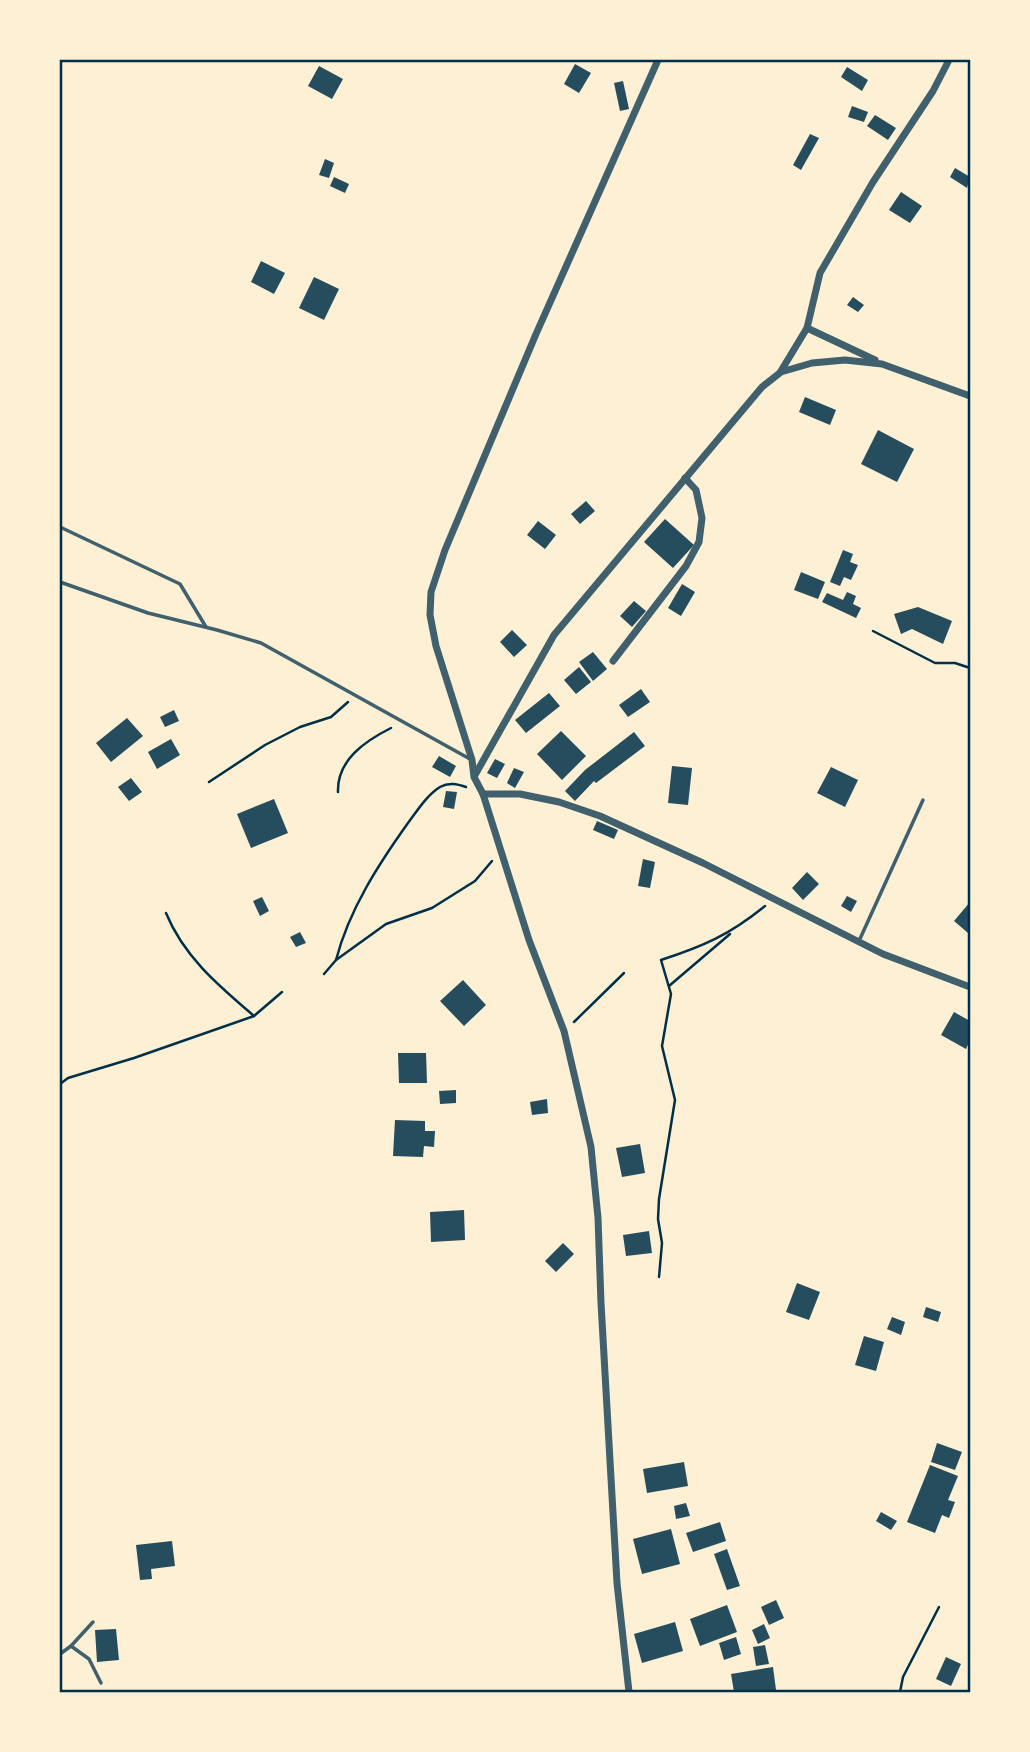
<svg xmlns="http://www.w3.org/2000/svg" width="1030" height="1752" font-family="'Work Sans',sans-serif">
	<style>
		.building { fill: #264d5e }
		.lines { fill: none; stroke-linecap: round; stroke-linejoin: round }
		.path { stroke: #003049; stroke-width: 2.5 }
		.service { stroke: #3f606c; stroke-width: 3.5 }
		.minor { stroke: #3f606c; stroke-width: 7 }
		.neatline { fill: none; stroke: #003049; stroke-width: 2.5 }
	</style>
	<rect width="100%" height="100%" fill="#fdf0d5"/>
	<!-- building -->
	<g class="building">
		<polygon points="575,64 591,73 579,93 564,84"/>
		<polygon points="319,66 343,79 332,99 308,86"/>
		<polygon points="847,67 868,80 862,91 841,77"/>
		<polygon points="623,81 629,109 620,111 614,83"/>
		<polygon points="852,106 868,112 864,122 848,117"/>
		<polygon points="875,115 896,128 888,140 867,126"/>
		<polygon points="810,134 819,138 801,170 793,165"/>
		<polygon points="325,159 334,163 329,178 319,175"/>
		<polygon points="955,168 970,177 967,188 950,177"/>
		<polygon points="334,177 349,184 345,193 330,186"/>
		<polygon points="901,192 922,206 910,223 889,210"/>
		<polygon points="261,261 285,273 274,294 251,282"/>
		<polygon points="314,277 339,289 324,320 299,308"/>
		<polygon points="853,297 864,305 858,312 847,305"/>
		<polygon points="805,397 836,410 830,425 799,412"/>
		<polygon points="878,430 914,449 897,482 861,464"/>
		<polygon points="586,501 595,511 580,524 571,514"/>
		<polygon points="665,519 694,545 673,568 644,542"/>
		<polygon points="538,521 556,535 545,549 527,535"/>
		<polygon points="843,550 853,554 850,562 858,565 851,580 844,577 840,586 830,582"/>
		<polygon points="801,572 825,582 818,599 794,590"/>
		<polygon points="682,584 695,592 681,616 668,608"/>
		<polygon points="847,592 856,596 853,604 861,608 856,618 822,602 827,593 843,600"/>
		<polygon points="634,601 646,611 632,627 620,616"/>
		<polygon points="918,607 952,621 943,644 912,629 901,634 894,614"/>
		<polygon points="512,630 527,645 514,657 500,642"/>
		<polygon points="593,652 607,669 593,681 579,662"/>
		<polygon points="579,667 591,682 576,694 564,680"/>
		<polygon points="641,689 650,702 628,717 619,705"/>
		<polygon points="549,693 560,706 526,733 515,720"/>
		<polygon points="174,710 179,721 165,727 160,717"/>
		<polygon points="127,718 143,736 111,762 96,743"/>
		<polygon points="561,731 586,756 562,780 537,754"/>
		<polygon points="634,732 645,746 596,783 594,781 575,801 565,791 585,770"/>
		<polygon points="171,739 180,755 157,769 148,752"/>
		<polygon points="439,756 456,766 450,777 432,767"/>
		<polygon points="495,759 505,764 497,778 487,773"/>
		<polygon points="672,766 692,768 688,805 668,803"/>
		<polygon points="831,767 858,780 845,807 817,793"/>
		<polygon points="514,768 524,772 515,788 507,783"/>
		<polygon points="131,778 142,792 129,801 118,787"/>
		<polygon points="446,791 457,792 454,809 443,807"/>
		<polygon points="274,799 288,833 251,848 237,814"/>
		<polygon points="597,821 618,830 614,839 593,830"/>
		<polygon points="643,859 655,862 650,888 638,886"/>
		<polygon points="807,872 819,884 803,900 792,888"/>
		<polygon points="847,896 857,901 851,912 841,906"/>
		<polygon points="262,897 269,911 260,916 253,901"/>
		<polygon points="970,902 970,930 968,933 954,921"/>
		<polygon points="300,932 306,943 296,947 290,937"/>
		<polygon points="463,980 486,1005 464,1026 440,1001"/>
		<polygon points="954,1012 970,1021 970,1040 966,1049 941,1035"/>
		<polygon points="398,1053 426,1053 427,1083 399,1083"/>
		<polygon points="456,1090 456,1103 440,1104 439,1091"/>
		<polygon points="547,1099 548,1113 532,1115 530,1102"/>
		<polygon points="395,1120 425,1121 425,1131 435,1131 434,1147 424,1146 423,1157 393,1156"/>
		<polygon points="640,1144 645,1173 622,1177 616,1148"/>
		<polygon points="464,1210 465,1240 431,1242 430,1212"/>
		<polygon points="649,1231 652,1253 626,1256 623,1235"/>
		<polygon points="563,1243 574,1254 556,1272 545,1261"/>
		<polygon points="797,1283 820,1292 809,1320 786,1312"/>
		<polygon points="926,1307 941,1312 938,1322 923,1317"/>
		<polygon points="892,1317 905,1322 901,1335 887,1329"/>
		<polygon points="864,1336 884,1342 876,1371 855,1365"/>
		<polygon points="937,1443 962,1452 955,1470 931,1462"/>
		<polygon points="684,1462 688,1486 647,1493 643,1469"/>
		<polygon points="930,1465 958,1476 948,1500 955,1502 949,1518 942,1515 935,1533 907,1522"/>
		<polygon points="686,1503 690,1516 676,1519 674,1506"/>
		<polygon points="881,1512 897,1521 891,1530 876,1521"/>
		<polygon points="720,1522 726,1541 693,1552 686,1533"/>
		<polygon points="671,1529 680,1564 642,1574 633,1539"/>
		<polygon points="172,1541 175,1566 151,1569 152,1579 140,1580 136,1545"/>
		<polygon points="727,1549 740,1586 727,1590 714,1554"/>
		<polygon points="776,1600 784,1618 769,1625 761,1607"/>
		<polygon points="727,1605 737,1632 700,1646 690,1619"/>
		<polygon points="675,1622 683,1651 642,1663 634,1634"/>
		<polygon points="764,1624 770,1638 758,1644 752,1630"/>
		<polygon points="116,1629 119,1660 97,1662 95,1630"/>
		<polygon points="736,1637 741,1654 724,1660 719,1643"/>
		<polygon points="765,1645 769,1664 756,1666 753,1647"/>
		<polygon points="946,1657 961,1664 951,1686 936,1679"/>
		<polygon points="773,1667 776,1690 734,1692 731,1674"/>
	</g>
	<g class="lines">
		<!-- path -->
		<g class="path">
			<polyline points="873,631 935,663 955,663 970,668"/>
			<polyline points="209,782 265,745 300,727 331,717 348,702"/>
			<path d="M338 792C337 760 365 741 391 728"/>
			<path d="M166 913C184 957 219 986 254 1016"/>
			<path d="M336 960C349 910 378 865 408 823 417 811 427 795 440 787 449 782 457 784 466 787"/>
			<polyline points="324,974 336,960 386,924 432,908 475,881 492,861"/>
			<polyline points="669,986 730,934"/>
			<polyline points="574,1022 624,973"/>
			<polyline points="60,1084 68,1078 134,1058 254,1016 282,992"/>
			<path d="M659 1277 662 1243 658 1219 659 1199 675 1100 662 1046 671 994 661 960C704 946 729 935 765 906"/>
			<polyline points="900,1692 903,1677 939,1607"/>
		</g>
		<!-- service -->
		<g class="service">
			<polyline points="60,527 180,584 206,627"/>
			<polyline points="60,582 148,613 217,630 261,643 470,759"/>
			<polyline points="859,941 923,800"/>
			<polyline points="71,1646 89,1659 101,1683"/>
			<polyline points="60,1654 71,1646 93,1622"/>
		</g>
		<!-- minor -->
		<g class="minor">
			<polyline points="807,328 875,360"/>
			<polyline points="781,371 807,328 820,273 873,182 933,91 949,60"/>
			<polyline points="613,661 686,566 699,542 702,518 696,490 685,478"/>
			<polyline points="475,775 554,635 762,387 781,372 812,363 845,360 882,364 970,396"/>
			<polyline points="483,794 520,794 559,802 600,816 703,863 883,954 970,987"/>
			<polyline points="629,1692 617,1583 601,1303 598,1218 591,1147 564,1031 529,940 483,794 474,777 472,760 436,646 430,615 431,592 445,550 536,334 658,60"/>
		</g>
	</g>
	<!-- border -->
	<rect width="1030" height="1752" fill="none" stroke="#fdf0d5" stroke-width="122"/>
	<rect x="61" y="61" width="908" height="1630" class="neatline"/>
</svg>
